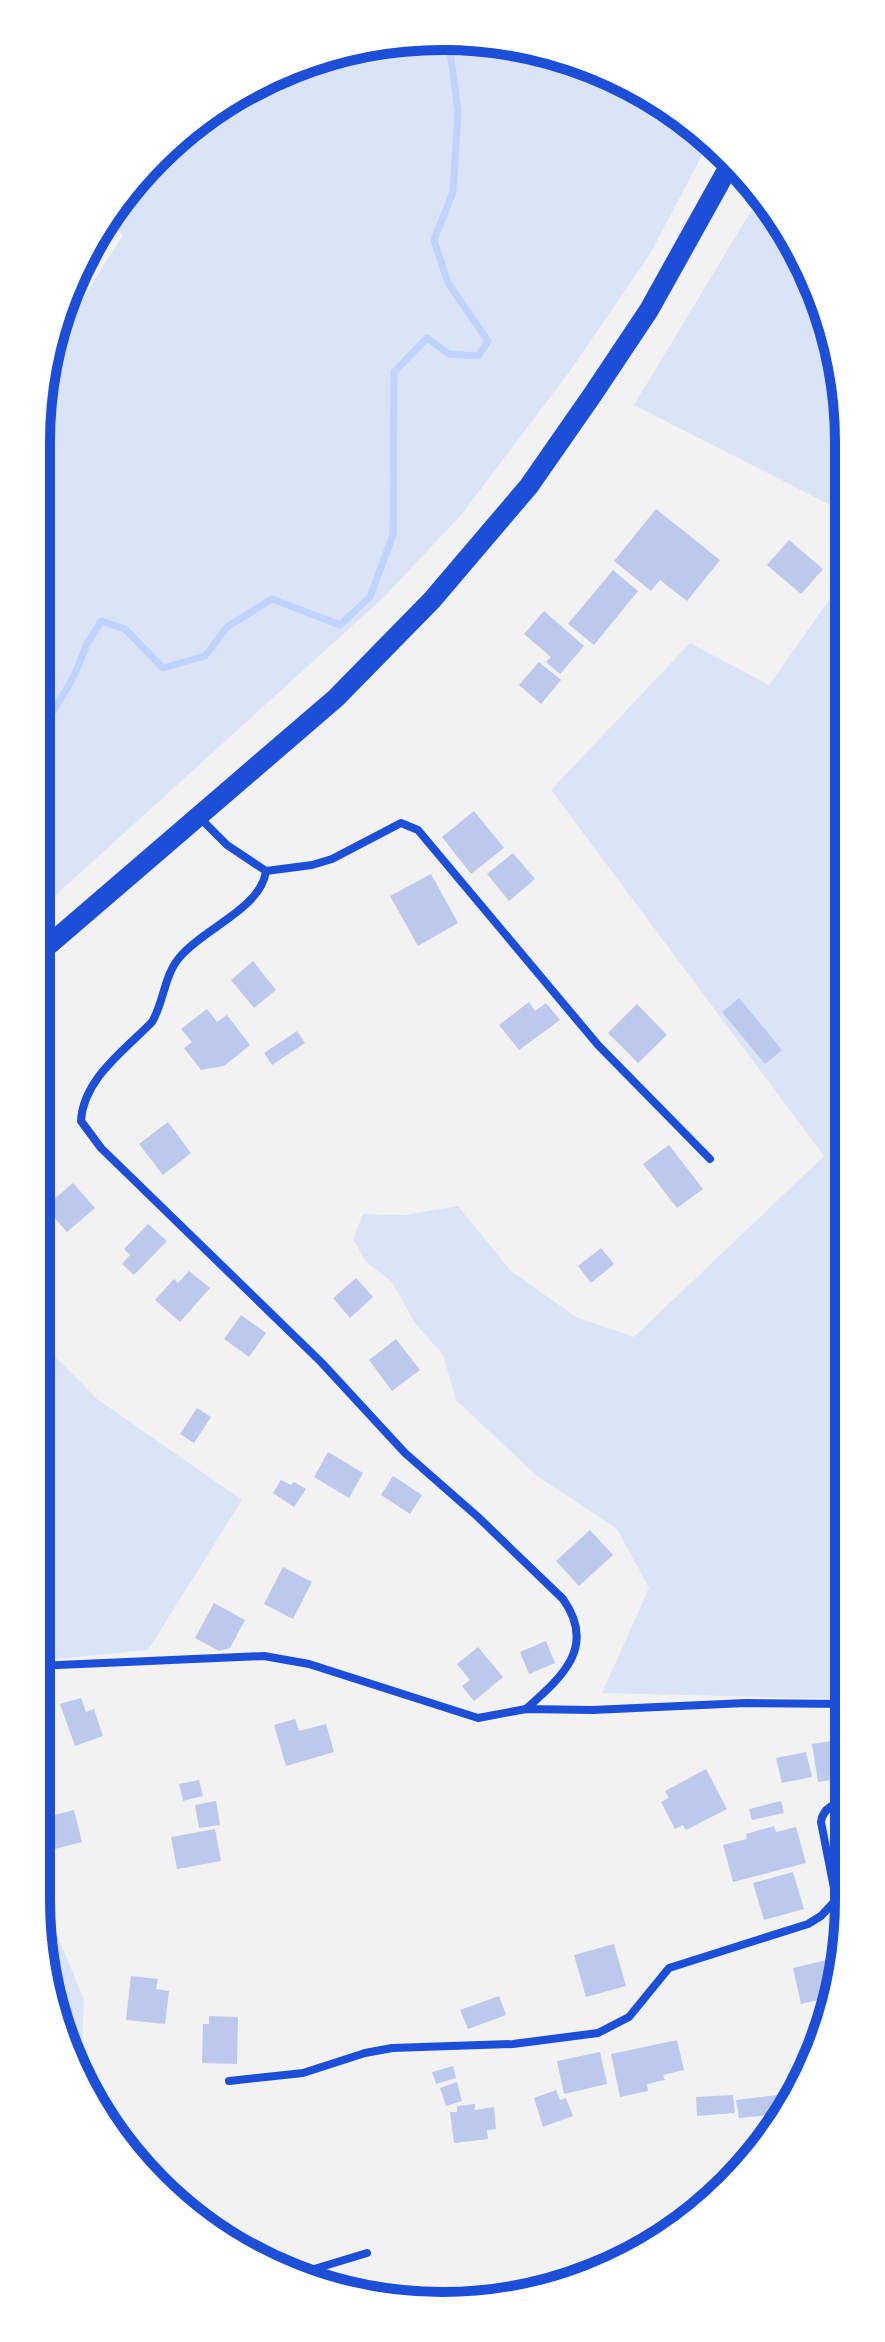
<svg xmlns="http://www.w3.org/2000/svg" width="885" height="2342" font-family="'Noto Sans',sans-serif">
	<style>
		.green { fill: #dbe4f7 }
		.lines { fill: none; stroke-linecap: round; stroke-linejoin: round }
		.stream { stroke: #bfd3fe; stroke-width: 7 }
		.building { fill: #bdc9ec }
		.minor { stroke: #1d4ed8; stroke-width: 8 }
		.primary { stroke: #1d4ed8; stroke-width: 20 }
		.rim { fill: none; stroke: #1d4ed8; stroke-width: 10 }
	</style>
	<rect width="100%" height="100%" fill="#f2f2f2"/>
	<!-- green -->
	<g class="green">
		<polygon points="390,39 548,50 646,91 709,142 650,254 570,371 462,514 383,598 36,913 36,442 48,354 123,235 106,223 120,195 240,90"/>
		<polygon points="757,201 770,208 807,263 845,389 846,513 634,405"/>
		<polygon points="846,576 849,1699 602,1693 649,1588 617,1529 537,1476 456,1400 443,1355 415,1323 392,1282 365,1261 353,1239 363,1214 404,1215 458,1206 511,1271 576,1317 634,1337 824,1156 551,790 690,643 769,685"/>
		<polygon points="36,1337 97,1399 242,1500 148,1650 36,1661"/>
		<polygon points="36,1884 84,2000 81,2071 58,2031 36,1900"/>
	</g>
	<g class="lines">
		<!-- stream -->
		<polyline class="stream" points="36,741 74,676 87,644 101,621 125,629 163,668 205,656 227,627 272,599 340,625 370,597 393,535 394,372 427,338 449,354 478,356 488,341 448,283 434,240 453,192 458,111 449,43"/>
	</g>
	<!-- building -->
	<g class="building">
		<polygon points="656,509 720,560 687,601 660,580 651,591 614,561"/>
		<polygon points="789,540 823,569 801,594 767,565"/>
		<polygon points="613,570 638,591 594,645 568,624"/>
		<polygon points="544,611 584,646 560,674 546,662 551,657 524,634"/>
		<polygon points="539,662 561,680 541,704 519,685"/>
		<polygon points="474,811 504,848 471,874 442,837"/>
		<polygon points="513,853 535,879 509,901 487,874"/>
		<polygon points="431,874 458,923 418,946 390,896"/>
		<polygon points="253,961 276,990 254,1008 231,980"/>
		<polygon points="739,998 782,1050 765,1064 722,1012"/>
		<polygon points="529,1002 535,1011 546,1003 560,1020 519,1050 499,1025"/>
		<polygon points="637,1004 667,1035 638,1063 608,1033"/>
		<polygon points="207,1009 217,1022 227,1015 250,1045 224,1066 201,1070 184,1048 192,1042 181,1029"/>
		<polygon points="297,1031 305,1043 272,1065 264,1053"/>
		<polygon points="168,1122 191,1153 163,1175 139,1144"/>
		<polygon points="669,1145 703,1189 677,1208 643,1164"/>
		<polygon points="73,1183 95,1208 67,1232 45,1207"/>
		<polygon points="148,1224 167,1241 134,1275 122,1264 130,1255 124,1249"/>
		<polygon points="601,1248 614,1264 591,1283 578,1266"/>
		<polygon points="189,1271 210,1288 180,1322 155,1300 174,1279 178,1283"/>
		<polygon points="356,1278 373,1297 350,1318 333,1298"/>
		<polygon points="241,1315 266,1333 249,1357 224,1339"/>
		<polygon points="396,1339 420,1370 392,1391 369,1360"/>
		<polygon points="197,1408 211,1417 194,1443 180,1434"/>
		<polygon points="328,1452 363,1473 349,1498 314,1477"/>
		<polygon points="393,1476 422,1495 410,1514 381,1495"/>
		<polygon points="281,1480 291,1485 294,1482 306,1489 294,1507 273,1493"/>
		<polygon points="590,1530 613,1555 579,1586 556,1561"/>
		<polygon points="283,1567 312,1582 293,1619 264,1604"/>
		<polygon points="214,1603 245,1620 230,1648 219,1651 195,1638"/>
		<polygon points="546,1641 555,1663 529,1674 520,1652"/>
		<polygon points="478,1647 503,1677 474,1701 462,1686 470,1680 457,1664"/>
		<polygon points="81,1698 86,1712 94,1709 103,1736 75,1746 60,1704"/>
		<polygon points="295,1719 299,1731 326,1724 334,1752 286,1766 274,1725"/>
		<polygon points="845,1739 849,1777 818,1782 812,1744"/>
		<polygon points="806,1752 812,1777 782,1783 776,1758"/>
		<polygon points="706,1769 727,1809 686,1830 683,1825 675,1829 661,1802 669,1798 665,1791"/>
		<polygon points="41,1771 47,1803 36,1805 36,1772"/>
		<polygon points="199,1780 203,1796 183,1801 179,1784"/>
		<polygon points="216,1801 220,1825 199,1828 195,1805"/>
		<polygon points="781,1801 784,1813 752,1820 749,1809"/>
		<polygon points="74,1810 82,1842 55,1849 47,1817"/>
		<polygon points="774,1826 776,1832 796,1827 806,1863 733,1882 723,1845 747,1839 746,1834"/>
		<polygon points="215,1829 221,1861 177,1869 171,1837"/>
		<polygon points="793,1872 804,1909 764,1920 753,1883"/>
		<polygon points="614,1944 626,1986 586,1997 574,1955"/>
		<polygon points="839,1957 839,1978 831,1980 834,1996 801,2004 793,1968"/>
		<polygon points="131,1976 158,1979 156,1989 169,1991 165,2024 126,2020"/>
		<polygon points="499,1996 506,2015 468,2029 460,2010"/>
		<polygon points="209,2016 238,2017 237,2064 202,2063 203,2024 209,2024"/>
		<polygon points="677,2040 684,2070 663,2075 665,2080 647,2084 648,2091 620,2097 611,2054"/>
		<polygon points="600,2052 607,2084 564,2094 557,2061"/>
		<polygon points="453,2066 456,2078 436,2084 432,2072"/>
		<polygon points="457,2082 462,2101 446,2106 440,2088"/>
		<polygon points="556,2090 560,2100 566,2098 573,2116 543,2127 534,2098"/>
		<polygon points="733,2095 735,2113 697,2116 696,2097"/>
		<polygon points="778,2095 780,2114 739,2118 736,2100"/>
		<polygon points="475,2104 475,2110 494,2107 496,2129 487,2130 488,2139 454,2143 450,2112 457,2112 457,2106"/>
	</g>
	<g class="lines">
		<!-- minor -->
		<g class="minor">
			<path d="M200 818 227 845 266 871C261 909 202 929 179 958 164 976 164 1002 152 1022 125 1050 83 1079 81 1121L101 1148 321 1362 405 1453 478 1517 563 1599C597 1647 562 1677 526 1709"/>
			<polyline points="266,871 312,865 332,859 401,823 418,830 598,1045 710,1159"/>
			<polyline points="36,1666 264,1656 309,1664 478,1718 526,1709 592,1710 746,1703 849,1704"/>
			<path d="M844 1939 821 1822C823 1807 836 1803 849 1800"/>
			<polyline points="229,2081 303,2073 365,2053 392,2048 513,2044 598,2033 629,2017 669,1968 808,1924 821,1916 835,1901"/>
			<polyline points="301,2273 367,2253"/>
		</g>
		<!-- primary -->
		<polyline class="primary" points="36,956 336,698 432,600 529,486 593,394 649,310 732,161"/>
	</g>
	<!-- crop -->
	<path d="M0 0H885V2342H0ZM442 50H443A392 392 0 0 1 835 442V1900A392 392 0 0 1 443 2292H442A392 392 0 0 1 50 1900V442A392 392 0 0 1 442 50Z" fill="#fff" fill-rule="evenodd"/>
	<path class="rim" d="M442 50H443A392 392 0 0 1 835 442V1900A392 392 0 0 1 443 2292H442A392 392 0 0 1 50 1900V442A392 392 0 0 1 442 50Z"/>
</svg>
